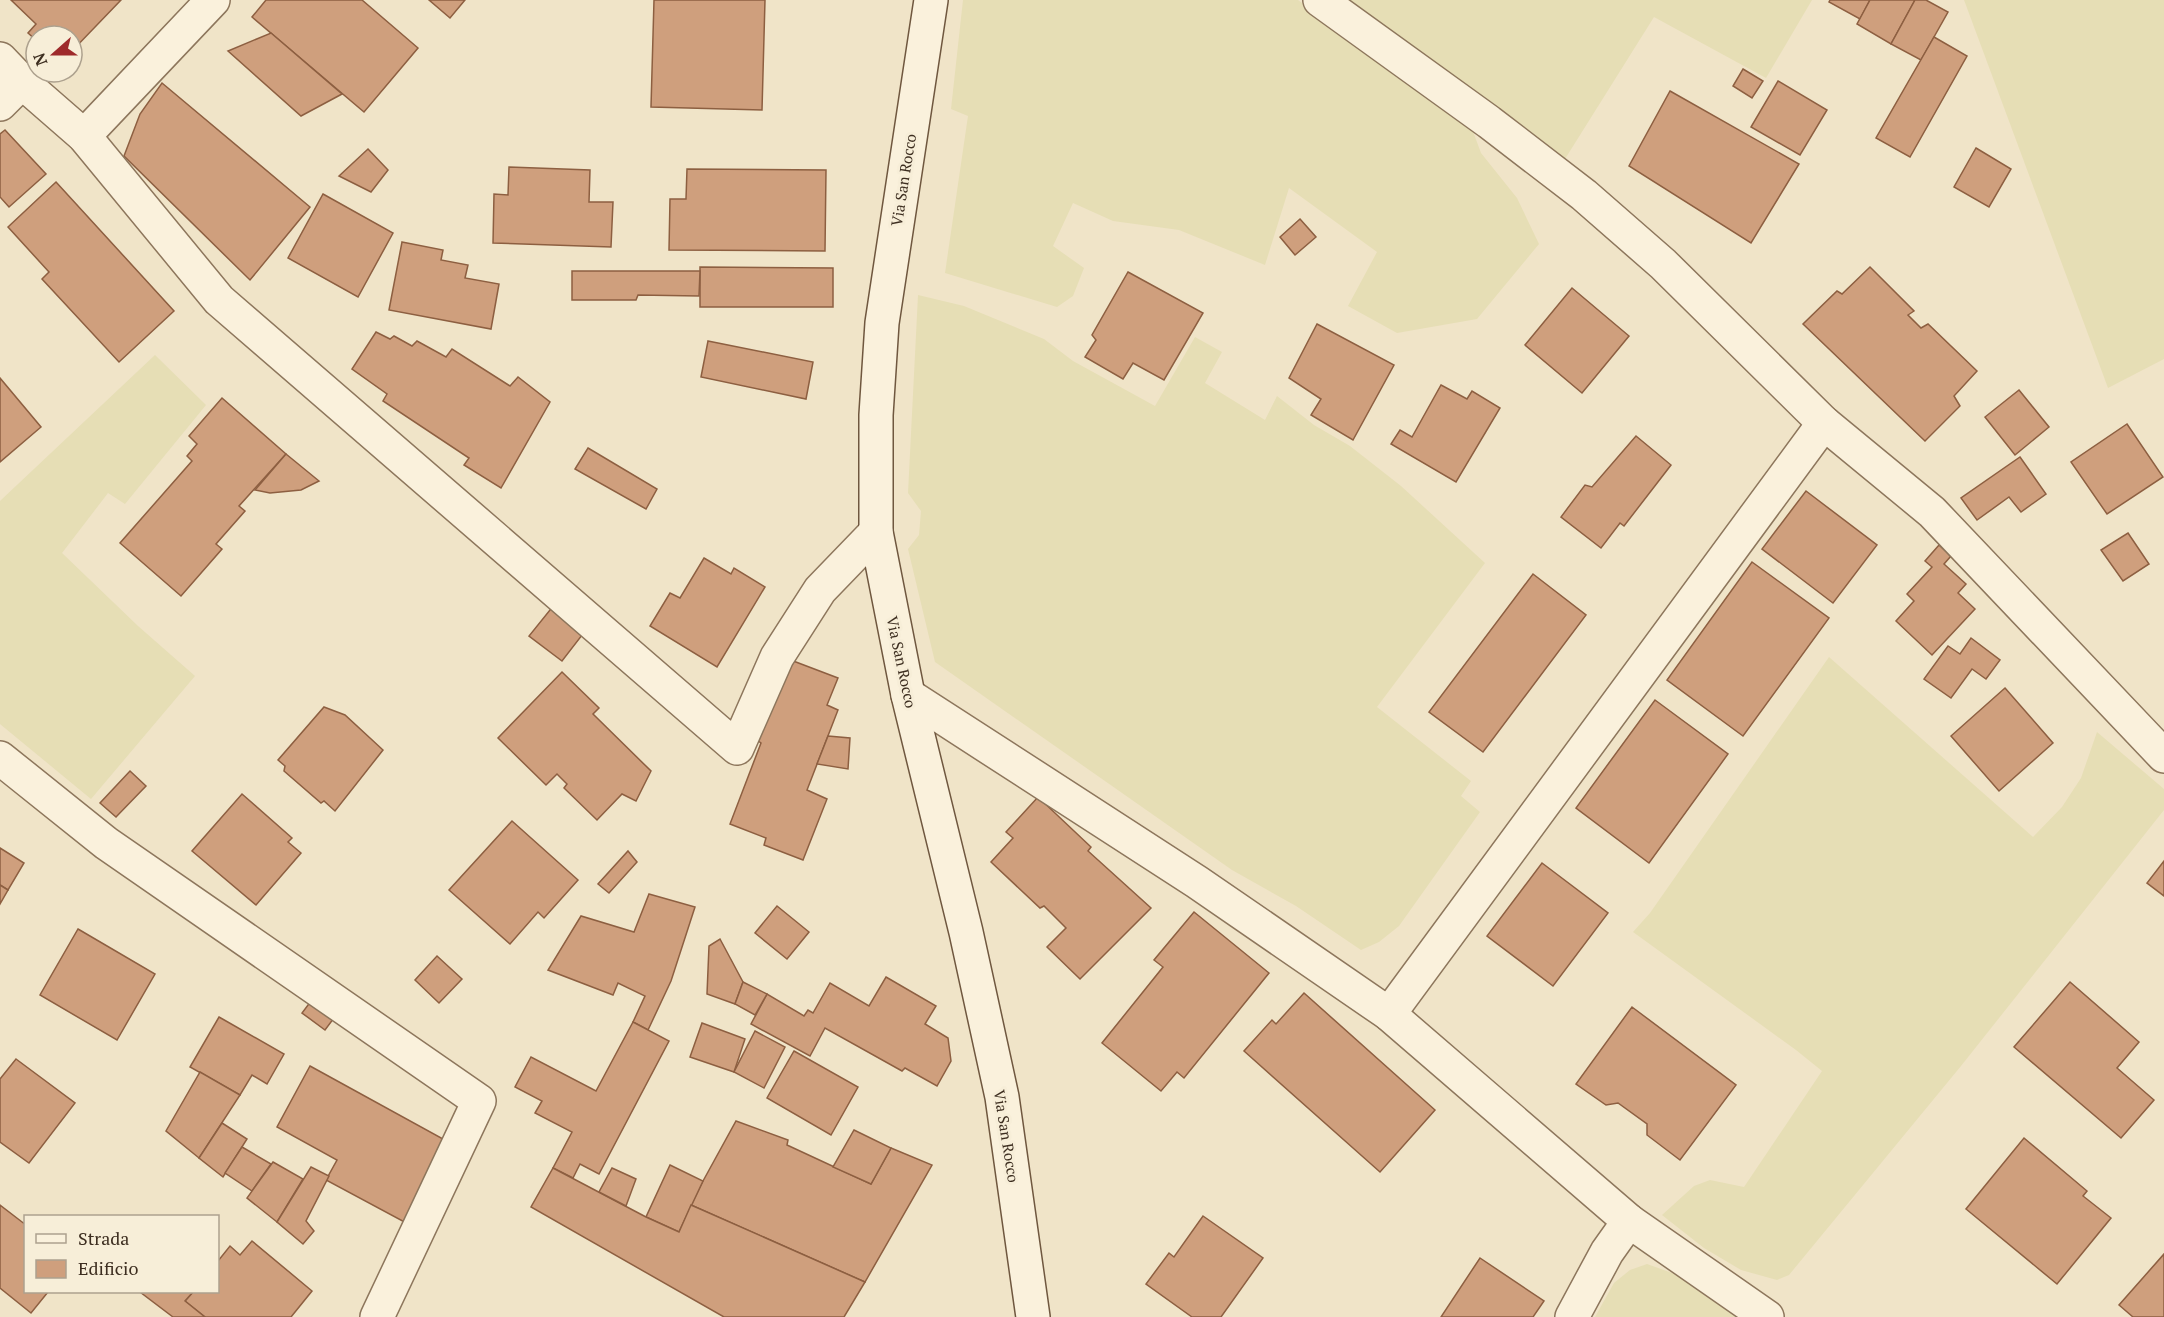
<svg xmlns="http://www.w3.org/2000/svg" width="2164" height="1317" font-family="'PT Serif',serif">
	<style>
		.farmland { fill: #e6deb5 }
		.building { fill: #cf9f7d; stroke: #8d5f41; stroke-width: 1.5 }
		.lines { fill: none; stroke-linecap: round; stroke-linejoin: round }
		.street-casing { stroke: #8d765c; stroke-width: 36 }
		.secondary-casing { stroke: #6f573f; stroke-width: 36 }
		.street { stroke: #faf1dc; stroke-width: 33 }
		.secondary { stroke: #faf1dc; stroke-width: 33 }
		.labels { text-anchor: middle; dominant-baseline: central; stroke-width: 6; stroke-linejoin: round; paint-order: stroke }
		.street-label { font-size: 15px; fill: #3d2e20; stroke: #f7eed8 }
	</style>
	<rect width="100%" height="100%" fill="#f0e4c8"/>
	<!-- farmland -->
	<g class="farmland">
		<polygon points="963,0 1298,0 1471,126 1481,153 1517,198 1539,244 1477,319 1397,333 1348,306 1377,252 1289,188 1265,265 1179,230 1113,221 1073,203 1053,246 1084,268 1073,296 1057,307 945,273 968,116 951,109"/>
		<polygon points="1343,0 1812,0 1766,78 1654,17 1565,159 1551,153"/>
		<polygon points="1964,0 2164,0 2164,359 2108,388"/>
		<polygon points="918,295 964,306 1044,339 1073,361 1155,406 1195,337 1222,352 1205,383 1265,420 1277,396 1314,425 1350,446 1401,486 1485,563 1377,707 1471,781 1461,796 1480,812 1399,926 1379,942 1361,950 1296,906 1232,870 935,662 908,549 919,535 921,511 908,493"/>
		<polygon points="155,355 206,405 125,504 108,493 62,553 138,626 195,676 91,799 0,724 0,501"/>
		<polygon points="1829,657 2033,837 2062,807 2081,778 2097,732 2164,789 2164,810 1961,1066 1789,1275 1777,1280 1741,1270 1704,1248 1662,1215 1694,1186 1710,1180 1744,1187 1822,1071 1796,1050 1633,932 1650,913"/>
		<polygon points="1647,1264 1675,1274 1740,1317 1595,1317 1614,1283 1630,1270"/>
	</g>
	<!-- building -->
	<g class="building">
		<polygon points="11,0 121,0 72,51 72,36 36,36 36,40 28,33 36,24"/>
		<polygon points="266,0 362,0 418,48 364,112 252,17"/>
		<polygon points="429,0 465,0 450,18"/>
		<polygon points="654,0 765,0 762,110 651,107"/>
		<polygon points="1830,0 1870,0 1860,19 1829,2"/>
		<polygon points="1870,0 1915,0 1891,44 1857,24"/>
		<polygon points="1915,0 1926,0 1948,12 1921,60 1891,44"/>
		<polygon points="271,33 342,94 301,116 228,51"/>
		<polygon points="1934,37 1967,56 1910,157 1876,138"/>
		<polygon points="1743,69 1763,81 1752,98 1733,86"/>
		<polygon points="1778,81 1827,110 1800,155 1751,127"/>
		<polygon points="162,83 310,207 250,280 124,156 140,114"/>
		<polygon points="1670,91 1799,164 1751,243 1629,166"/>
		<polygon points="5,130 46,174 9,207 0,197 0,134"/>
		<polygon points="1976,148 2011,169 1989,207 1954,187"/>
		<polygon points="368,149 388,170 371,192 339,176"/>
		<polygon points="509,167 590,170 589,202 613,202 611,247 493,243 494,194 508,195"/>
		<polygon points="687,169 826,170 825,251 669,250 670,199 686,199"/>
		<polygon points="56,182 174,311 119,362 42,279 49,272 8,227"/>
		<polygon points="323,194 393,233 358,297 288,258"/>
		<polygon points="1300,219 1316,237 1295,255 1280,237"/>
		<polygon points="402,242 443,250 441,260 468,265 465,278 499,284 491,329 389,310"/>
		<polygon points="700,267 833,268 833,307 700,307"/>
		<polygon points="1870,267 1914,311 1908,315 1921,328 1928,324 1977,371 1954,396 1960,406 1925,441 1803,324 1837,291 1842,294"/>
		<polygon points="572,271 700,271 699,296 638,295 636,300 572,300"/>
		<polygon points="1128,272 1203,313 1164,380 1133,363 1123,379 1085,357 1096,340 1092,335"/>
		<polygon points="1572,288 1629,336 1582,393 1525,345"/>
		<polygon points="1317,324 1394,365 1353,440 1311,415 1321,399 1289,378"/>
		<polygon points="376,332 390,339 394,336 412,346 417,341 446,357 452,349 510,386 518,377 550,402 501,488 464,465 469,458 383,401 387,394 352,369"/>
		<polygon points="708,341 813,362 806,399 701,377"/>
		<polygon points="0,378 41,427 0,462"/>
		<polygon points="1441,385 1467,399 1472,391 1500,408 1456,482 1391,444 1400,430 1412,437"/>
		<polygon points="2019,390 2049,427 2015,455 1985,417"/>
		<polygon points="222,398 286,454 239,506 245,511 216,544 222,549 181,596 120,543 192,461 187,456 197,444 189,436"/>
		<polygon points="2127,424 2163,477 2107,514 2071,462"/>
		<polygon points="1636,436 1671,465 1624,526 1620,523 1601,548 1561,517 1585,485 1592,487"/>
		<polygon points="588,448 657,489 646,509 575,469"/>
		<polygon points="286,454 319,481 301,490 270,493 255,490"/>
		<polygon points="2020,457 2046,494 2021,512 2009,497 1977,520 1961,498"/>
		<polygon points="1806,491 1877,545 1833,603 1762,549"/>
		<polygon points="2128,533 2149,564 2123,581 2101,550"/>
		<polygon points="1939,545 1951,556 1944,564 1966,584 1958,593 1975,609 1932,655 1896,621 1914,601 1907,594 1932,567 1925,561"/>
		<polygon points="704,558 731,574 734,568 765,587 717,667 650,626 670,593 680,598"/>
		<polygon points="1752,562 1829,618 1743,736 1667,680"/>
		<polygon points="1533,574 1586,615 1483,752 1429,712"/>
		<polygon points="554,605 586,630 562,661 529,636"/>
		<polygon points="1971,638 2000,660 1986,679 1972,669 1951,698 1924,679 1948,646 1960,654"/>
		<polygon points="788,659 838,678 827,705 838,710 807,790 827,799 803,860 764,845 766,838 730,824 761,743 757,740"/>
		<polygon points="562,672 599,708 593,714 651,771 636,801 622,794 597,820 564,788 567,784 557,774 546,785 498,738"/>
		<polygon points="2005,688 2053,743 1999,791 1951,736"/>
		<polygon points="1655,700 1728,754 1649,863 1576,808"/>
		<polygon points="324,707 345,715 383,750 335,811 324,801 321,803 284,771 285,766 278,760"/>
		<polygon points="828,736 850,738 848,769 817,764"/>
		<polygon points="130,771 146,786 116,817 100,803"/>
		<polygon points="242,794 292,838 288,842 301,853 256,905 192,851"/>
		<polygon points="1038,797 1091,847 1088,851 1151,908 1080,979 1047,947 1066,928 1044,906 1040,908 991,862 1013,838 1006,832"/>
		<polygon points="512,821 578,880 544,918 538,912 510,944 449,890"/>
		<polygon points="0,848 24,863 8,890 0,885"/>
		<polygon points="628,851 637,862 609,893 598,884"/>
		<polygon points="2164,861 2164,896 2147,883"/>
		<polygon points="1542,863 1608,913 1553,986 1487,936"/>
		<polygon points="0,885 8,890 0,904"/>
		<polygon points="649,894 695,907 671,981 648,1030 633,1022 645,996 618,983 613,995 548,970 581,916 634,932"/>
		<polygon points="777,906 809,932 787,959 755,933"/>
		<polygon points="1194,912 1269,973 1184,1078 1177,1072 1161,1091 1102,1043 1163,967 1154,960"/>
		<polygon points="78,929 155,974 117,1040 40,995"/>
		<polygon points="720,939 743,982 735,1004 707,994 709,946"/>
		<polygon points="437,956 462,979 439,1003 415,980"/>
		<polygon points="886,977 936,1006 925,1024 948,1038 951,1061 937,1086 905,1068 902,1071 825,1028 810,1056 751,1024 767,994 804,1016 808,1010 813,1013 830,983 869,1006"/>
		<polygon points="743,982 767,994 755,1015 735,1004"/>
		<polygon points="2070,982 2139,1042 2117,1068 2154,1100 2121,1138 2014,1047"/>
		<polygon points="1304,993 1435,1110 1380,1172 1244,1051 1272,1020 1276,1024"/>
		<polygon points="311,1001 334,1018 325,1030 302,1013"/>
		<polygon points="1632,1007 1736,1085 1680,1160 1647,1135 1647,1124 1618,1103 1606,1105 1576,1084"/>
		<polygon points="219,1017 284,1054 267,1084 252,1075 240,1095 190,1067"/>
		<polygon points="633,1022 669,1041 599,1174 580,1164 573,1178 553,1168 572,1132 535,1113 542,1101 515,1087 531,1057 596,1091"/>
		<polygon points="702,1023 745,1039 734,1072 690,1057"/>
		<polygon points="755,1031 785,1047 764,1088 734,1072"/>
		<polygon points="794,1051 858,1087 831,1135 767,1098"/>
		<polygon points="16,1059 75,1103 29,1163 0,1142 0,1079"/>
		<polygon points="310,1066 454,1145 410,1225 326,1180 337,1160 277,1127"/>
		<polygon points="200,1072 240,1095 199,1158 166,1131"/>
		<polygon points="736,1121 788,1140 787,1145 871,1184 891,1148 932,1165 865,1282 691,1205 703,1181"/>
		<polygon points="222,1123 247,1139 223,1177 199,1158"/>
		<polygon points="854,1130 891,1148 871,1184 833,1167"/>
		<polygon points="2024,1138 2087,1191 2083,1196 2111,1218 2057,1284 1966,1209"/>
		<polygon points="242,1147 271,1164 252,1191 225,1173"/>
		<polygon points="273,1162 303,1179 277,1222 247,1198"/>
		<polygon points="670,1165 703,1181 679,1232 646,1217"/>
		<polygon points="311,1167 329,1176 306,1221 314,1231 303,1244 277,1222"/>
		<polygon points="553,1168 646,1217 679,1232 691,1205 865,1282 844,1317 724,1317 531,1207"/>
		<polygon points="612,1168 636,1179 626,1206 599,1192"/>
		<polygon points="0,1205 26,1225 26,1292 48,1292 31,1313 0,1288"/>
		<polygon points="1203,1216 1263,1258 1221,1317 1192,1317 1146,1284 1169,1253 1174,1257"/>
		<polygon points="252,1241 312,1291 291,1317 205,1317 185,1301 193,1292 218,1292 218,1261 230,1246 240,1255"/>
		<polygon points="2164,1254 2164,1317 2133,1317 2119,1305"/>
		<polygon points="1480,1258 1544,1301 1533,1317 1441,1317"/>
		<polygon points="140,1292 193,1292 185,1301 205,1317 173,1317"/>
	</g>
	<g class="lines">
		<!-- street casing -->
		<g class="street-casing">
			<g id="street">
				<polyline points="1320,0 1489,122 1584,195 1663,264 1824,423 1932,512 2164,756"/>
				<polyline points="0,59 22,82 84,136 219,300 737,748 777,657 820,590 876,532"/>
				<polyline points="0,104 22,82"/>
				<polyline points="84,136 213,0"/>
				<polyline points="908,695 1197,882 1389,1014 1629,1221 1767,1317"/>
				<polyline points="0,758 106,843 479,1101 377,1317"/>
				<polyline points="1389,1014 1824,423"/>
				<polyline points="1572,1317 1607,1252 1629,1221"/>
			</g>
		</g>
		<!-- secondary casing -->
		<g class="secondary-casing">
			<polyline id="secondary" points="931,0 882,323 876,415 876,532 908,695 966,932 1002,1097 1033,1317"/>
		</g>
		<!-- street -->
		<use href="#street" class="street"/>
		<!-- secondary -->
		<use href="#secondary" class="secondary"/>
	</g>
	<g class="labels">
		<!-- street labels -->
		<g class="street-label">
			<text transform="translate(903 180) rotate(-81)">Via San Rocco</text>
			<text transform="translate(902 662) rotate(78)">Via San Rocco</text>
			<text transform="translate(1007 1136) rotate(81)">Via San Rocco</text>
		</g>
	</g>
	<!-- legend -->
	<rect x="24" y="1215" width="195" height="78" fill="#f7eed8" stroke="#ada18e" stroke-width="1.5"/>
	<rect x="36" y="1234" width="30" height="9" fill="#faf1dc" stroke="#ada18e" stroke-width="1.5"/>
	<text x="78" y="1245" font-size="18" fill="#3d2e20">Strada</text>
	<rect x="36" y="1260" width="30" height="18" fill="#cf9f7d" stroke="#ada18e" stroke-width="1.5"/>
	<text x="78" y="1275" font-size="18" fill="#3d2e20">Edificio</text>
	<!-- north arrow -->
	<g transform="translate(54 54) rotate(249)"><circle r="28" fill="#f7eed8" stroke="#ada18e" stroke-width="1.5"/>
	<path d="M0-4.5L10 22L0 15L-10 22Z" fill="#9e2a2b"/>
	<text y="-9" font-size="16" font-weight="bold" text-anchor="middle" fill="#3d2e20">N</text>
	</g>
</svg>
